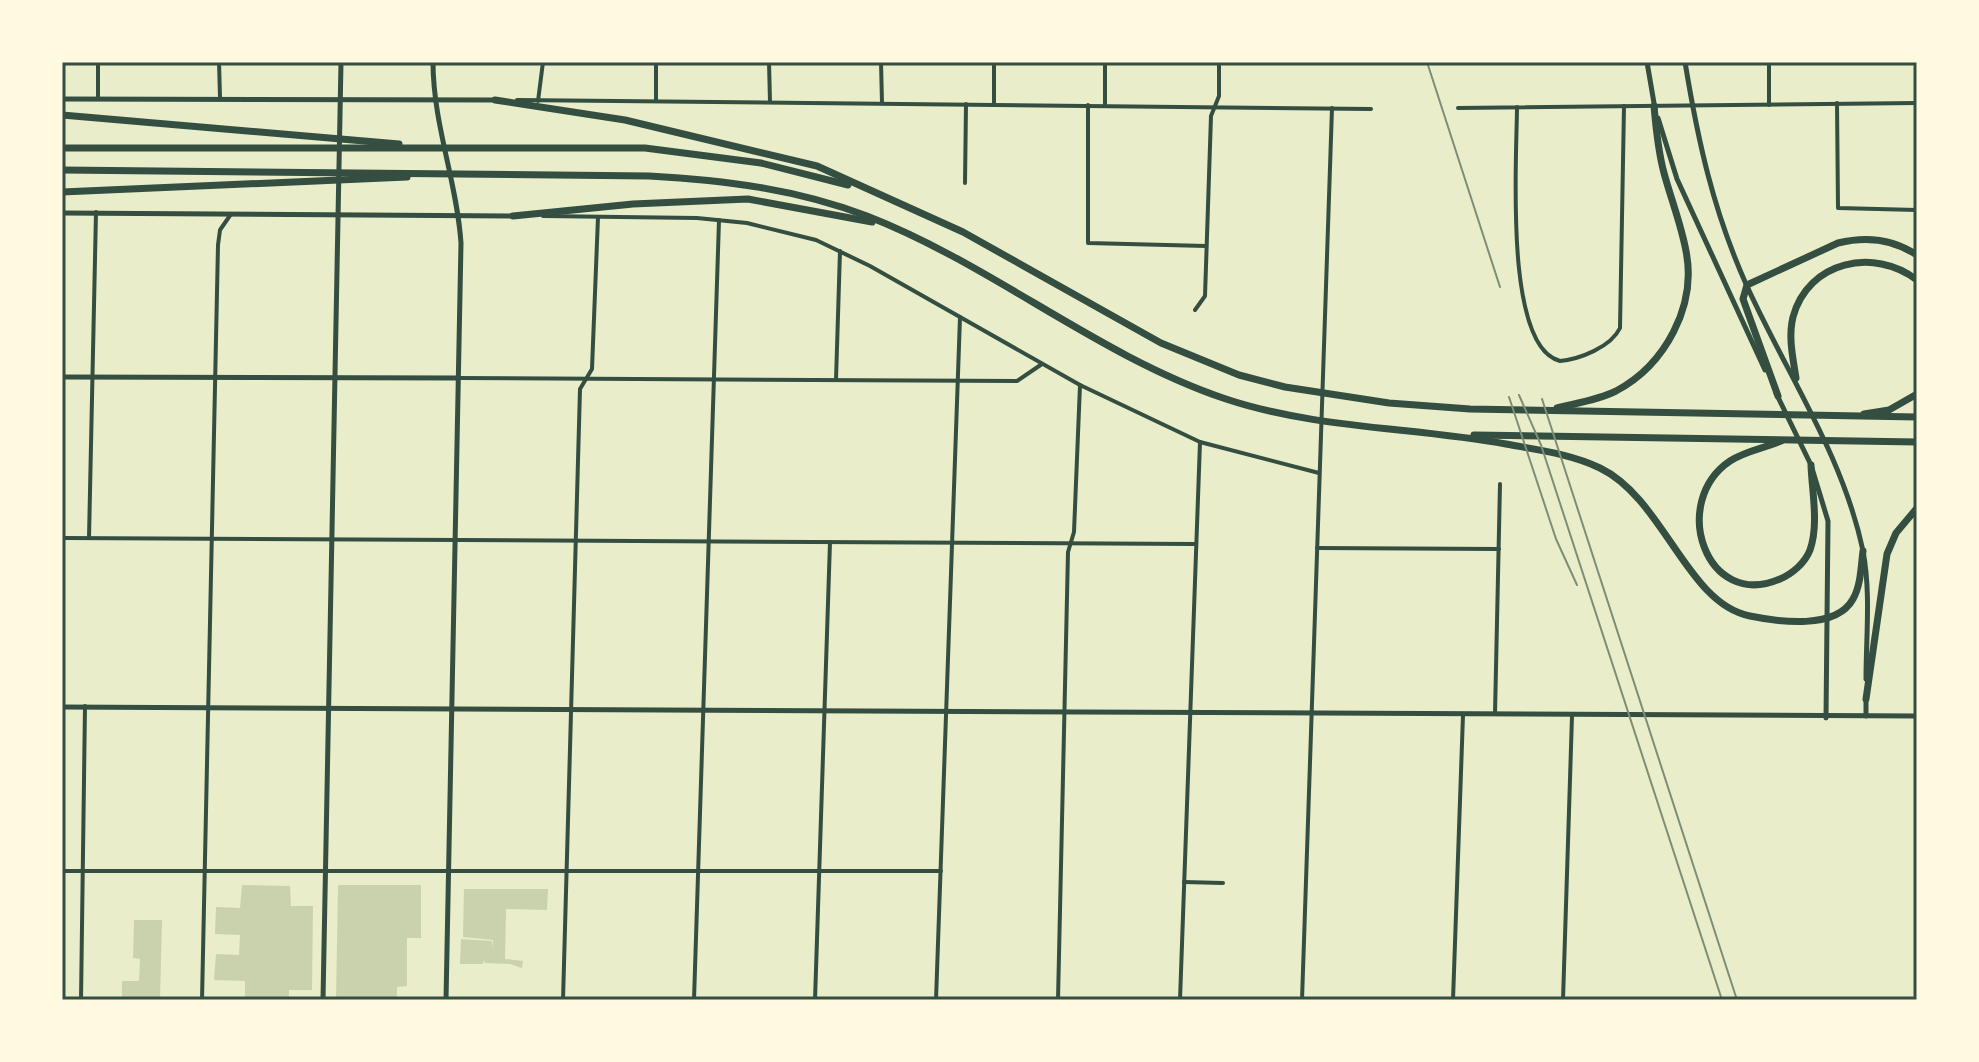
<svg xmlns="http://www.w3.org/2000/svg" width="1979" height="1062" font-family="Figtree,sans-serif">
	<style>
		.green { fill: #cad2ad }
		.lines { fill: none; stroke-linecap: round; stroke-linejoin: round }
		.minor { stroke: #344e41; stroke-width: 4 }
		.tertiary { stroke: #344e41; stroke-width: 5 }
		.motorway { stroke: #344e41; stroke-width: 7 }
		.rail { stroke: #7c8e77; stroke-width: 2 }
		.neatline { fill: none; stroke: #344e41; stroke-width: 3 }
	</style>
	<rect width="100%" height="100%" fill="#e9edc9"/>
	<!-- green -->
	<g class="green">
		<polygon points="242,885 290,886 291,906 313,906 312,990 289,990 289,1000 245,1000 245,981 214,980 216,954 239,955 240,935 215,934 216,907 240,908"/>
		<polygon points="338,885 421,885 421,938 407,938 407,986 397,987 397,1000 336,1000"/>
		<polygon points="464,889 548,889 547,910 506,909 505,959 523,961 522,968 510,964 485,963 484,960 483,964 460,964 461,939 492,941 492,949 493,940 463,937"/>
		<polygon points="134,920 162,920 160,1000 122,1000 122,981 139,981 140,959 133,958"/>
	</g>
	<g class="lines">
		<!-- minor -->
		<g class="minor">
			<polyline points="98,62 98,99"/>
			<polyline points="219,62 220,97"/>
			<polyline points="656,62 656,101"/>
			<polyline points="769,62 770,102"/>
			<polyline points="881,62 882,103"/>
			<polyline points="994,62 994,104"/>
			<polyline points="517,100 1371,109"/>
			<polyline points="538,101 543,62"/>
			<polyline points="1837,103 1838,208 1917,210"/>
			<polyline points="1088,105 1088,243 1206,246"/>
			<polyline points="1105,105 1105,62"/>
			<polyline points="1769,105 1769,62"/>
			<path d="M1517 107C1517 154 1503 347 1560 361 1580 359 1611 347 1620 328L1624 106"/>
			<polyline points="1458,108 1917,103"/>
			<polyline points="965,183 966,104"/>
			<polyline points="543,216 697,218 747,223 816,240 870,266 1080,385 1200,442 1319,473"/>
			<polyline points="1195,310 1205,296 1211,116 1219,96 1219,62"/>
			<polyline points="457,378 1017,381 1042,364"/>
			<polyline points="836,380 840,251"/>
			<polyline points="62,538 1195,544"/>
			<polyline points="89,538 96,212"/>
			<polyline points="1317,548 1499,549"/>
			<polyline points="1495,714 1500,484"/>
			<polyline points="62,871 941,871"/>
			<polyline points="1184,882 1223,883"/>
			<polyline points="81,1000 85,706"/>
			<polyline points="202,1000 218,245 220,230 231,214"/>
			<polyline points="563,1000 580,389 592,369 598,217"/>
			<polyline points="694,1000 719,220"/>
			<polyline points="815,1000 830,542"/>
			<polyline points="936,1000 960,317"/>
			<polyline points="1058,1000 1068,552 1074,532 1080,385"/>
			<polyline points="1180,1000 1200,442"/>
			<polyline points="1302,1000 1332,108"/>
			<polyline points="1453,1000 1463,715"/>
			<polyline points="1563,1000 1572,716"/>
		</g>
		<!-- tertiary -->
		<g class="tertiary">
			<path d="M433 62C433 124 457 182 461 243L446 1000"/>
			<polyline points="1647,62 1655,109"/>
			<path d="M1685 62C1698 141 1713 210 1746 284 1786 373 1843 455 1863 551 1871 593 1866 637 1866 679"/>
			<polyline points="62,99 495,100"/>
			<polyline points="1658,118 1677,179 1765,370"/>
			<polyline points="62,213 513,216"/>
			<polyline points="62,377 457,378"/>
			<polyline points="1776,393 1811,465 1828,521 1826,718"/>
			<polyline points="62,707 1917,716"/>
			<polyline points="1866,716 1866,697"/>
			<polyline points="323,1000 341,62"/>
		</g>
		<!-- motorway -->
		<g class="motorway">
			<polyline points="495,100 625,120 817,166 963,232 1161,343 1239,375 1285,387 1389,403 1470,409 1917,417"/>
			<polyline points="62,115 399,144"/>
			<polyline points="62,148 645,148 761,163 848,185"/>
			<path d="M62 170 649 176C724 180 796 189 867 216 993 265 1098 356 1226 399 1316 429 1413 427 1506 444 1538 450 1571 454 1600 468 1664 499 1687 604 1750 616 1779 622 1836 630 1853 599 1861 585 1861 566 1863 551"/>
			<polyline points="62,192 407,177"/>
			<polyline points="513,216 633,204 748,199 872,222"/>
			<path d="M1796 378C1793 358 1788 337 1793 317 1808 261 1874 247 1917 280"/>
			<path d="M1778 396 1743 299 1747 285 1838 243C1866 236 1893 239 1917 255"/>
			<path d="M1557 408C1577 403 1598 400 1616 391 1665 365 1697 306 1686 251 1681 224 1671 199 1664 173 1658 151 1656 129 1654 106"/>
			<polyline points="1864,414 1889,410 1917,394"/>
			<polyline points="1474,435 1917,442"/>
			<path d="M1781 441C1765 448 1745 451 1730 461 1669 502 1706 611 1780 579 1792 574 1805 563 1810 550 1819 524 1812 492 1811 465"/>
			<polyline points="1866,699 1887,554 1896,533 1917,508"/>
		</g>
		<!-- rail -->
		<g class="rail">
			<polyline points="1427,62 1500,287"/>
			<polyline points="1519,395 1541,445 1722,1000"/>
			<polyline points="1509,397 1556,539 1577,585"/>
			<polyline points="1542,399 1737,1000"/>
		</g>
	</g>
	<!-- border -->
	<rect width="1979" height="1062" fill="none" stroke="#fefae0" stroke-width="128"/>
	<rect x="64" y="64" width="1851" height="934" class="neatline"/>
</svg>
